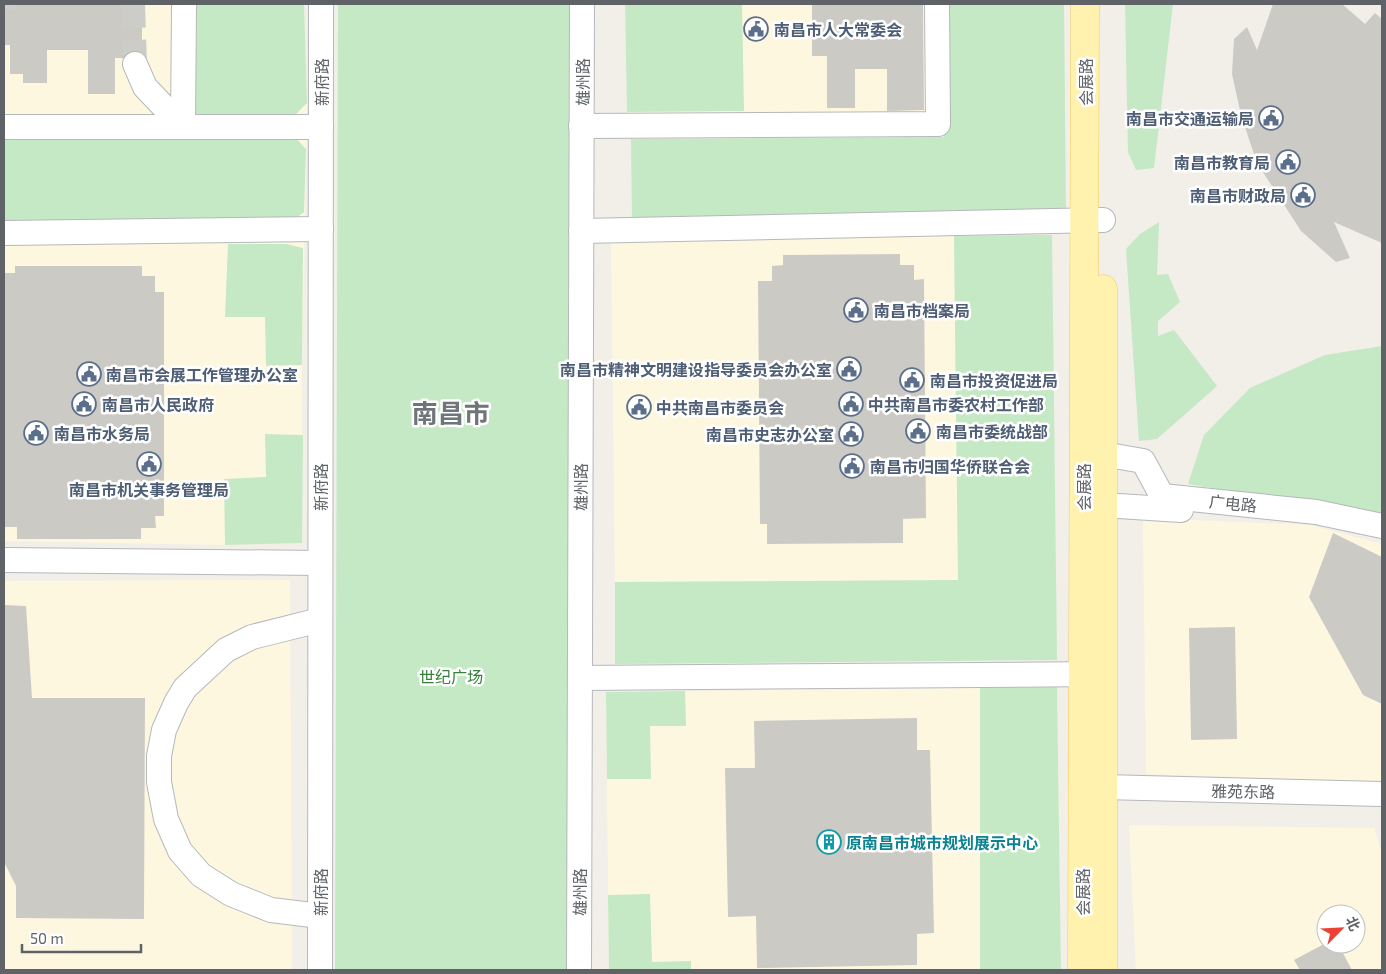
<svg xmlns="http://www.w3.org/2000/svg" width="1386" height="974" font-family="'Exo 2','Noto Sans SC',sans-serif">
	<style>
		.commercial { fill: #fef7e0; fill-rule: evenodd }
		.green { fill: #c5e8c5 }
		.building { fill: #cccac5 }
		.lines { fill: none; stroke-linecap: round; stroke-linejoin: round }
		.minor-tunnel { stroke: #ccccc8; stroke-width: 24; stroke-dasharray: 24 12; stroke-linecap: butt }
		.minor-casing { stroke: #b5b8bc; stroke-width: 26 }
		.major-casing { stroke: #f2c960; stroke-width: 29 }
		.minor { stroke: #fff; stroke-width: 24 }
		.major { stroke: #fff2af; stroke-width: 28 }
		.labels { text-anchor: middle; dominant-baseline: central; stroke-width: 5; stroke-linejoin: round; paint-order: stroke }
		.service-label { font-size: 16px; font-weight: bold; fill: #4e5e75; stroke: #fff; text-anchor: start }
		.street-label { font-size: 16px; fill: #5f6368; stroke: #fff }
		.park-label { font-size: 16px; fill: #348238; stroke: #fff }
		.culture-label { font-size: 16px; font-weight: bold; fill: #0d838f; stroke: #fff; text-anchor: start }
		.town-label { font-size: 26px; font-weight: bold; fill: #70757a; stroke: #fff }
	</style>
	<rect width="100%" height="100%" fill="#f1efe8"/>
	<!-- commercial -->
	<g class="commercial">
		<polygon points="4,4 304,4 307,103 302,365 302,543 225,545 4,541"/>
		<polygon points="625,4 943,4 944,137 631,139 627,112"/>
		<polygon points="954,236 958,580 615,582 611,239"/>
		<polygon points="1143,518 1310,525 1382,544 1382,782 1146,774"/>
		<polygon points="290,580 292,970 4,970 4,581"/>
		<polygon points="1057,687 1061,970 609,970 606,692"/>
		<path d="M1129 825 1374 828 1382 854V970H1136ZM1326 914H1356V944H1326Z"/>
	</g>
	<!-- green -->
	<g class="green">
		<polygon points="197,4 304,4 307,103 290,120 195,117"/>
		<polygon points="338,4 569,4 568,970 335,970"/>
		<polygon points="625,4 742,4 744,111 627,112"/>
		<polygon points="943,4 1064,4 1066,216 632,218 631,139 944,137"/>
		<polygon points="1125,4 1173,4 1154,168 1136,170 1128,152"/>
		<polygon points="294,136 306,149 304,212 292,221 4,221 4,138"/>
		<polygon points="1159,222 1157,275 1168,274 1180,302 1158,321 1158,336 1174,330 1217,386 1157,439 1139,441 1126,249 1140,234"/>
		<polygon points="1052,235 1057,660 615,664 615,582 958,580 954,236"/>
		<polygon points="228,244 286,244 303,248 302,365 266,366 265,317 225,317"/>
		<polygon points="1382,346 1382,517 1188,484 1204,435 1250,388 1325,355"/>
		<polygon points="265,434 303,435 302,543 225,545 224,479 266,477"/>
		<polygon points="1057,687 1061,970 980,970 980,688"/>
		<polygon points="685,691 686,726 650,726 651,779 607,779 606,692"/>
		<polygon points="650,894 652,962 691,961 691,970 609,970 608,895"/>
	</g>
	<!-- building -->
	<g class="building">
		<polygon points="4,4 142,4 142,53 136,50 130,51 123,58 115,58 115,94 88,94 88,50 47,50 47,83 23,83 23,74 10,74 10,45 4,45"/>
		<polygon points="812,4 923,4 924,110 887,111 887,69 855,69 855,108 827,108 827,56 812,56"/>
		<polygon points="1273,4 1342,4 1365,24 1375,13 1382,19 1382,243 1334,222 1350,258 1336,262 1301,231 1257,163 1241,115 1232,74 1234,39 1247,27 1257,50"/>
		<polygon points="900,254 900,265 914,265 914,280 924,279 926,518 903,519 903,543 767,544 767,524 760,524 758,281 772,281 772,266 783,265 783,255"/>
		<polygon points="15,266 142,266 142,276 155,276 155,292 164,292 164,516 155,516 156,528 141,528 141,539 17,539 17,527 4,527 4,273 15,273"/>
		<polygon points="1333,533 1382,557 1382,704 1363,695 1309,597"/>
		<polygon points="4,605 26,606 32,698 145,698 144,919 16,918 16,886 4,862"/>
		<polygon points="1235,627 1237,739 1191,740 1189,628"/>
		<polygon points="917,718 917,750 930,750 934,933 917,934 917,965 757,968 756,916 728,917 725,768 755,768 754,721"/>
		<polygon points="1324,944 1338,944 1352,970 1300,970 1294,960"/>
	</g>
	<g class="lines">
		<!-- minor-tunnel -->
		<g class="minor-tunnel">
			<polyline points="133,4 135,64"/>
			<polyline points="4,10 4,4"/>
		</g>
		<!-- minor casing -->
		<g class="minor-casing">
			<g id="minor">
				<polyline points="135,64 145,87 183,127 184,4"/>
				<polyline points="581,126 938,124 937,4"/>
				<polyline points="4,127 321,127"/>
				<polyline points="581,231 1103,220"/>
				<polyline points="4,233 321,229"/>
				<polyline points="1103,454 1143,461 1162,496 1316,512 1382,526"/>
				<polyline points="1103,505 1181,510"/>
				<polyline points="4,560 320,563"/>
				<polyline points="580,678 1100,674"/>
				<polyline points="1103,787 1382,794"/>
				<polyline points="320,916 271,910 231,894 201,875 180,851 166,819 159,782 159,756 164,730 176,703 185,688 226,650 252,637 320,620"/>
				<polyline points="320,970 321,4"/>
				<polyline points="579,970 582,4"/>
			</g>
		</g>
		<!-- major casing -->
		<g class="major-casing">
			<g id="major">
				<polyline points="1103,289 1103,970"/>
				<polyline points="1082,970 1085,4"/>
			</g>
		</g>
		<!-- minor -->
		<use href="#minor" class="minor"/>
		<!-- major -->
		<use href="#major" class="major"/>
	</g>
	<!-- icons -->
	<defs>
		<g id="civic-ring" transform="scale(1.25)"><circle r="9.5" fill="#fff" stroke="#5c6f8a" stroke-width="1.5"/><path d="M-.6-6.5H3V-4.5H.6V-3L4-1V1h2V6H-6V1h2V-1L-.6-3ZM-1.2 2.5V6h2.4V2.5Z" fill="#5c6f8a"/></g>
		<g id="building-ring" transform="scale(1.25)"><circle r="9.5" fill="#fff" stroke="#0f9aa8" stroke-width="1.5"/><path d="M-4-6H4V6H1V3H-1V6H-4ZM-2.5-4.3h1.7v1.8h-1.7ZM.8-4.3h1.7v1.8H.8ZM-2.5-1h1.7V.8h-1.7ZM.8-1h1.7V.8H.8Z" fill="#0f9aa8"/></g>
	</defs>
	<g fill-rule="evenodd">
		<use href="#civic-ring" x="756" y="29"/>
		<use href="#civic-ring" x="1271" y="118"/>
		<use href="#civic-ring" x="1288" y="162"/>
		<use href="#civic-ring" x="1303" y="195"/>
		<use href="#civic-ring" x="856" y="310"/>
		<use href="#civic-ring" x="849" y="369"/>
		<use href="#civic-ring" x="89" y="374"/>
		<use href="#civic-ring" x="912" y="380"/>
		<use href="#civic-ring" x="84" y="404"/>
		<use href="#civic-ring" x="851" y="404"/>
		<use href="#civic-ring" x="639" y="407"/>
		<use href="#civic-ring" x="918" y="431"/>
		<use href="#civic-ring" x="36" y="433"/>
		<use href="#civic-ring" x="851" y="434"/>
		<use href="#civic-ring" x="149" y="464"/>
		<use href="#civic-ring" x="852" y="466"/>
		<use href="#building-ring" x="829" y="842"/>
	</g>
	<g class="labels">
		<!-- service labels -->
		<g class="service-label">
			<text x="774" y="29">南昌市人大常委会</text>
			<text x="1254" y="118" text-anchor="end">南昌市交通运输局</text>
			<text x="1270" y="162" text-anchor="end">南昌市教育局</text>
			<text x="1286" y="195" text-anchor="end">南昌市财政局</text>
			<text x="874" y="310">南昌市档案局</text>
			<text x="832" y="369" text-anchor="end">南昌市精神文明建设指导委员会办公室</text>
			<text x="106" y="374">南昌市会展工作管理办公室</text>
			<text x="930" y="380">南昌市投资促进局</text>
			<text x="102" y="404">南昌市人民政府</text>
			<text x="868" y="404">中共南昌市委农村工作部</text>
			<text x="656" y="407">中共南昌市委员会</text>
			<text x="936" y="431">南昌市委统战部</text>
			<text x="54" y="433">南昌市水务局</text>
			<text x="834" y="434" text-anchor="end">南昌市史志办公室</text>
			<text x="870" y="466">南昌市归国华侨联合会</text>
			<text x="149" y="489" text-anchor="middle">南昌市机关事务管理局</text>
		</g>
		<!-- street labels -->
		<g class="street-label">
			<text transform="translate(321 82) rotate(-90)">新府路</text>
			<text transform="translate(582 82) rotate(-90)">雄州路</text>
			<text transform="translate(1085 82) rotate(-90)">会展路</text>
			<text transform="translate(320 487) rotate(-90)">新府路</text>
			<text transform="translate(580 487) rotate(-90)">雄州路</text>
			<text transform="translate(1083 487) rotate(-90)">会展路</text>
			<text transform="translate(1233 503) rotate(6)">广电路</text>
			<text transform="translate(1243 791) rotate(1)">雅苑东路</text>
			<text transform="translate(320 892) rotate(-90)">新府路</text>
			<text transform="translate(579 892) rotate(-90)">雄州路</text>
			<text transform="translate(1082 892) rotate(-90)">会展路</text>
		</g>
		<!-- park labels -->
		<g class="park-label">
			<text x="451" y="676">世纪广场</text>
		</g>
		<!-- culture labels -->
		<g class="culture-label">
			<text x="846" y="842">原南昌市城市规划展示中心</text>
		</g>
		<!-- town labels -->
		<g class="town-label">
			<text x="451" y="412">南昌市</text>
		</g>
	</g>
	<!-- border -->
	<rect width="1386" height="974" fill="none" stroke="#5f6368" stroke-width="10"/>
	<!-- north arrow -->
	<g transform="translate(1341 929) rotate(66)"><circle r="24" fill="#ffffff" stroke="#bfc1c3"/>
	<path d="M0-4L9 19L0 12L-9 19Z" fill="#ea4335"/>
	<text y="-8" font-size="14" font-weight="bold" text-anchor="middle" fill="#5f6368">北</text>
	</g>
	<!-- scale -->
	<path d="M22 944v8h119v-8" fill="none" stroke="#5f6368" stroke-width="2.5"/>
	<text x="30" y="944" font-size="15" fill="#5f6368" stroke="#ffffff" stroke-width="4" paint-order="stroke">50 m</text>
</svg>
